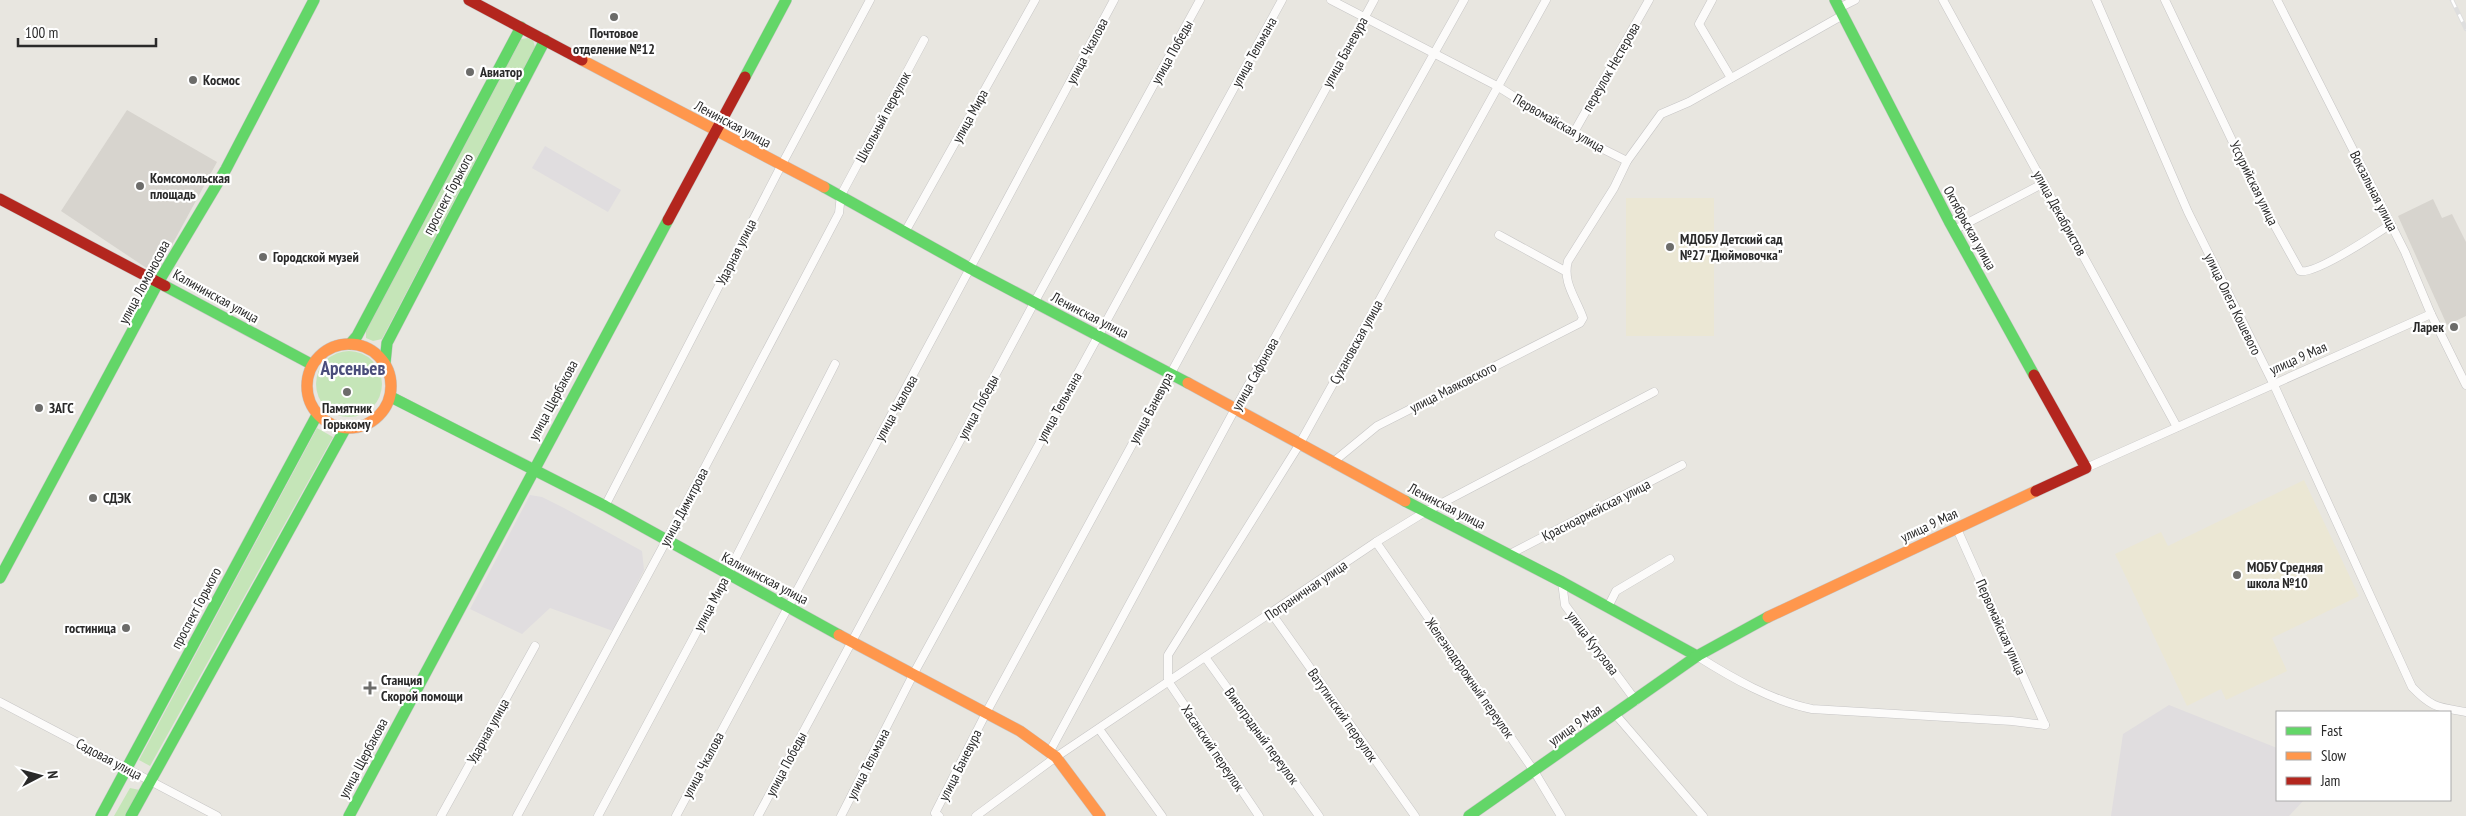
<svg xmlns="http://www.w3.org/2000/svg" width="2466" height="816" font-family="'PT Sans Narrow',sans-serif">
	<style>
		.industrial { fill: #e0dddf }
		.education { fill: #ebe7d4 }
		.green { fill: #c5e5b8 }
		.plaza { fill: #d7d4ce }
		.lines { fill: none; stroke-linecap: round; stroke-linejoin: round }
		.street-casing { stroke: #c6c5c5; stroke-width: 9 }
		.fast-casing { stroke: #c6c5c5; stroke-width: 12 }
		.slow-casing { stroke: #c6c5c5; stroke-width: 12 }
		.jam-casing { stroke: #c6c5c5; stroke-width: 12 }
		.street { stroke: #fcfbfa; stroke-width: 8 }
		.fast { stroke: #63d668; stroke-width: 11 }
		.slow { stroke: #ff974d; stroke-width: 11 }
		.jam { stroke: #b3261e; stroke-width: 11 }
		.rail-casing { stroke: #dedede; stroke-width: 4.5 }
		.rail { stroke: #fff; stroke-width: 2.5; stroke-dasharray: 8; stroke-linecap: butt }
		.poi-dot { fill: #6c6c6a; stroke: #fff; stroke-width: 2 }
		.labels { text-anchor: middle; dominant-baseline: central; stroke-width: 4.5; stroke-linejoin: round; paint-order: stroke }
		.poi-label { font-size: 14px; font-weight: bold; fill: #2a2a2a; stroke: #fff; text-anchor: start }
		.street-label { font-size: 14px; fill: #2a2a2a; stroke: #fff }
		.district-label { font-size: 19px; font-weight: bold; fill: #4a4d7b; stroke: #fff }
	</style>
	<rect width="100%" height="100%" fill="#e8e6e0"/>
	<!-- industrial -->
	<g class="industrial">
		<polygon points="545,146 621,190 608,212 532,168"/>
		<polygon points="530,495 542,497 564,508 642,551 644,570 613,631 550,608 522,634 470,609"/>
		<polygon points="2169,705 2277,748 2277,800 2304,800 2289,816 2111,816 2123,734"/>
	</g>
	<!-- education -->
	<g class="education">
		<rect x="1626" y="198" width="88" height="138"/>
		<polygon points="2304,480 2359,596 2272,638 2287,671 2226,700 2221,689 2187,706 2115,554 2161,532 2168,546"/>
	</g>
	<!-- green -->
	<g class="green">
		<polygon points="528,38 533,40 535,47 382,339 373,341 366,338 366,329 521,39"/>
		<circle cx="349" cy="384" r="33"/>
		<polygon points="317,428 333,437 150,766 139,760"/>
		<polygon points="130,788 140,790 126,816 114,816"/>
	</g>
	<!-- plaza -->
	<g class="plaza">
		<polygon points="127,110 217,162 160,267 154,270 148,269 61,211"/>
		<polygon points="2433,199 2442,218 2452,214 2466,242 2466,316 2447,325 2398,216"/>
	</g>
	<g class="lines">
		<!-- street casing -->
		<g class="street-casing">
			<g id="street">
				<polyline points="1331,0 1497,86 1573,134 1627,161"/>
				<polyline points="1712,0 1699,24 1731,78"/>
				<polyline points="1943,0 2177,427"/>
				<path d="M2096 0 2188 212 2274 385 2412 687C2432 708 2438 707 2466 712"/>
				<path d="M2165 0 2260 199 2300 271C2315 275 2376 234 2391 224"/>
				<polyline points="2277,0 2405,252 2431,314 2466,385"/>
				<polyline points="1839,8 1855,0"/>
				<polyline points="1573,134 1649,0"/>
				<polyline points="1954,230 2044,183"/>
				<polyline points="905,232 1035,0"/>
				<polyline points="1499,235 1565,271"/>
				<path d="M1332 463 1377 426 1580 323 1583 318C1576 298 1562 282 1568 261L1614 188 1627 161 1661 114 1689 102 1843 15"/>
				<polyline points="2086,468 2431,314"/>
				<polyline points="605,506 781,166 870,0"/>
				<polyline points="1957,529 2045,725"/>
				<polyline points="1376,542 1534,771 1561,816"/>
				<polyline points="1510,554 1682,465"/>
				<polyline points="1562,582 1565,605 1636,701"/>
				<polyline points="1608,607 1616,591 1670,559"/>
				<polyline points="1272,614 1415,816"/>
				<path d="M1697 656C1732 678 1772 701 1812 709L2012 721 2045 725"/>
				<polyline points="1205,657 1319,816"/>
				<polyline points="0,702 217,816"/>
				<polyline points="1616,715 1703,816"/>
				<polyline points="1099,729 1162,816"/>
				<polyline points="1050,751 1235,409 1464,0"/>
				<polyline points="441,816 535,646"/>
				<polyline points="517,816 666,541 839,213 841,195 924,40"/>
				<polyline points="598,816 727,575 835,364"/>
				<polyline points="676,816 1114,0"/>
				<polyline points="758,816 1034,303 1200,0"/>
				<polyline points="841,816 914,673 1282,0"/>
				<polyline points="939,816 935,813 986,713 1374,0"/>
				<polyline points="976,816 1056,757 1376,542 1425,512 1654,392"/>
				<polyline points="1259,816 1168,681 1168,655 1299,445 1546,0"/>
			</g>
		</g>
		<!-- fast casing -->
		<g class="fast-casing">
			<g id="fast">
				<polyline points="1835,0 1949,221 2034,375"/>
				<polyline points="745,77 786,0"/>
				<polyline points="824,187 971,269 1188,383"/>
				<polyline points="165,286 311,364"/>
				<polyline points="350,344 357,336 521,27"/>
				<polyline points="385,363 387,343 545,40"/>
				<polyline points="391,397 605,506 839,635"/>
				<polyline points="1405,501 1562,582 1697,656"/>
				<polyline points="0,578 159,281 226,169 314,0"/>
				<polyline points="101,816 317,415"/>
				<polyline points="131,816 345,429"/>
				<polyline points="349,816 668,220"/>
				<polyline points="1469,816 1697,656 1768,617"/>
			</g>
		</g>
		<!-- slow casing -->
		<g class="slow-casing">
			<g id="slow">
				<polyline points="582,60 824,187"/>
				<circle cx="349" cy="386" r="42"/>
				<polyline points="1188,383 1405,501"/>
				<polyline points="1768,617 2036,491"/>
				<polyline points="839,635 1020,731 1056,757 1100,816"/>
			</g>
		</g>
		<!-- jam casing -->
		<g class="jam-casing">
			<g id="jam">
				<polyline points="469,0 582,60"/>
				<polyline points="0,199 165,286"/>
				<polyline points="668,220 745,77"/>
				<polyline points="2034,375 2086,468 2036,491"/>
			</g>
		</g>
		<!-- street -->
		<use href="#street" class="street"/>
		<!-- fast -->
		<use href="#fast" class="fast"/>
		<!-- slow -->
		<use href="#slow" class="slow"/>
		<!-- jam -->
		<use href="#jam" class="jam"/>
		<!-- rail casing -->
		<g class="rail-casing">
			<polyline id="rail" points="2452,0 2466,29"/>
		</g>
		<!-- rail -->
		<use href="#rail" class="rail"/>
	</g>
	<!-- markers -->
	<g class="poi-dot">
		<circle cx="614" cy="17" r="5"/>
		<circle cx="470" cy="72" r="5"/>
		<circle cx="193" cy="80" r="5"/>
		<circle cx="140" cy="186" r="5"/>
		<circle cx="1670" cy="247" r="5"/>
		<circle cx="263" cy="257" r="5"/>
		<circle cx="2454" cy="327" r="5"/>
		<circle cx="347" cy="392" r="5"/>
		<circle cx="39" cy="408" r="5"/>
		<circle cx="93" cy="498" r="5"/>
		<circle cx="2237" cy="575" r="5"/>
		<circle cx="126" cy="628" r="5"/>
		<path d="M367.5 680.5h5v5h5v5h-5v5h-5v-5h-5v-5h5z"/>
	</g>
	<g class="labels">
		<!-- poi labels -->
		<g class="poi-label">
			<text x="614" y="33" text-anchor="middle">Почтовое<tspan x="614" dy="16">отделение №12</tspan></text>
			<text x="480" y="72">Авиатор</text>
			<text x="203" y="80">Космос</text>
			<text x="150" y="178">Комсомольская<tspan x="150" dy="16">площадь</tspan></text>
			<text x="1680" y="239">МДОБУ Детский сад<tspan x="1680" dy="16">№27 "Дюймовочка"</tspan></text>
			<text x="273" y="257">Городской музей</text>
			<text x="2444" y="327" text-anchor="end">Ларек</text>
			<text x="49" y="408">ЗАГС</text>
			<text x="347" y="408" text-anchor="middle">Памятник<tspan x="347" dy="16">Горькому</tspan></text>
			<text x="103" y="498">СДЭК</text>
			<text x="2247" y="567">МОБУ Средняя<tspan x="2247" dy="16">школа №10</tspan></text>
			<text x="116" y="628" text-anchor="end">гостиница</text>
			<text x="381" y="680">Станция<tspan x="381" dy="16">Скорой помощи</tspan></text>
		</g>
		<!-- street labels -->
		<g class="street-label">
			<text transform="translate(1087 51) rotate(-62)">улица Чкалова</text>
			<text transform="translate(1172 52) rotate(-61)">улица Победы</text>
			<text transform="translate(1254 52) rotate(-61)">улица Тельмана</text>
			<text transform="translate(1345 52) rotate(-61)">улица Баневура</text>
			<text transform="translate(1611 67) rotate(-60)">переулок Нестерова</text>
			<text transform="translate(970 116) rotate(-61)">улица Мира</text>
			<text transform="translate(883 117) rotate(-62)">Школьный переулок</text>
			<text transform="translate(1559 123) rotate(30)">Первомайская улица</text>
			<text transform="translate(733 124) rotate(28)">Ленинская улица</text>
			<text transform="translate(2254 183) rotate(64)">Уссурийская улица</text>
			<text transform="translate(2374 191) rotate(63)">Вокзальная улица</text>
			<text transform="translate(448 194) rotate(-62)">проспект Горького</text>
			<text transform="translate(2060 213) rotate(61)">улица Декабристов</text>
			<text transform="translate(1970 228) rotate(61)">Октябрьская улица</text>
			<text transform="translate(736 252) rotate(-63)">Ударная улица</text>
			<text transform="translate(144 282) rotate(-62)">улица Ломоносова</text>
			<text transform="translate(216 296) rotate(29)">Калининская улица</text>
			<text transform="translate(2233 304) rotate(64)">улица Олега Кошевого</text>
			<text transform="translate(1090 315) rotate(27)">Ленинская улица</text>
			<text transform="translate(1356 342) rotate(-61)">Сухановская улица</text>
			<text transform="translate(2298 358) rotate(-24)">улица 9 Мая</text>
			<text transform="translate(1255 374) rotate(-61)">улица Сафонова</text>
			<text transform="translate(1453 387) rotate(-27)">улица Маяковского</text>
			<text transform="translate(553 400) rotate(-62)">улица Щербакова</text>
			<text transform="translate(978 407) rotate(-62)">улица Победы</text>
			<text transform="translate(1059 407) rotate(-61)">улица Тельмана</text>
			<text transform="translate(896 408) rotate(-61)">улица Чкалова</text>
			<text transform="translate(1151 408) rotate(-62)">улица Баневура</text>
			<text transform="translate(1447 506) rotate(27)">Ленинская улица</text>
			<text transform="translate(684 507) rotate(-62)">улица Димитрова</text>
			<text transform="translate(1596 510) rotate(-27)">Красноармейская улица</text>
			<text transform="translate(1929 525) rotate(-25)">улица 9 Мая</text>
			<text transform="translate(765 578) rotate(28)">Калининская улица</text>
			<text transform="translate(1306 590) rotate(-34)">Пограничная улица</text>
			<text transform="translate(711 604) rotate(-62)">улица Мира</text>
			<text transform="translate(196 608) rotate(-62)">проспект Горького</text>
			<text transform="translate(2001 627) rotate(66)">Первомайская улица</text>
			<text transform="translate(1593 643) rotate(53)">улица Кутузова</text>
			<text transform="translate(1470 678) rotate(55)">Железнодорожный переулок</text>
			<text transform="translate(1343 715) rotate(55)">Ватутинский переулок</text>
			<text transform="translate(1575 725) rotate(-35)">улица 9 Мая</text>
			<text transform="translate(488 731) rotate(-61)">Ударная улица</text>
			<text transform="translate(1262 736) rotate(54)">Виноградный переулок</text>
			<text transform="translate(1213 748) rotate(56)">Хасанский переулок</text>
			<text transform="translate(363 758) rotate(-62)">улица Щербакова</text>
			<text transform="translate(109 759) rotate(28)">Садовая улица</text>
			<text transform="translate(786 764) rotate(-62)">улица Победы</text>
			<text transform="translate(868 764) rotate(-63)">улица Тельмана</text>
			<text transform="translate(703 765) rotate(-62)">улица Чкалова</text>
			<text transform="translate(960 765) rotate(-63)">улица Баневура</text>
		</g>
		<!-- district labels -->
		<g class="district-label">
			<text x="353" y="368">Арсеньев</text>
		</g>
	</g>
	<!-- legend -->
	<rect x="2276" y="711" width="175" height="90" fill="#ffffff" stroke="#aaaaaa"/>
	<rect x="2286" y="727" width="25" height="8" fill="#63d668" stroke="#aaaaaa"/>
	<text x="2321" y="736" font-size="15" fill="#2a2a2a">Fast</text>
	<rect x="2286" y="752" width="25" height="8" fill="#ff974d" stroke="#aaaaaa"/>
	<text x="2321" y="761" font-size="15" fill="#2a2a2a">Slow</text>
	<rect x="2286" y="777" width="25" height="8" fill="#b3261e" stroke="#aaaaaa"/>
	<text x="2321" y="786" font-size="15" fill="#2a2a2a">Jam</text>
	<!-- north arrow -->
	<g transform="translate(40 776) rotate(84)" stroke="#ffffff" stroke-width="4" paint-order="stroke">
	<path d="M0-4L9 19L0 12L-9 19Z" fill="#2a2a2a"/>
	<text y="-8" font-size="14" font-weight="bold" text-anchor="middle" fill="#2a2a2a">N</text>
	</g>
	<!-- scale -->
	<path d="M18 38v8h138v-8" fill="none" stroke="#2a2a2a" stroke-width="2.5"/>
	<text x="25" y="38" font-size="15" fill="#2a2a2a" stroke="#ffffff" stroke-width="4" paint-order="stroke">100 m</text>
</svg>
